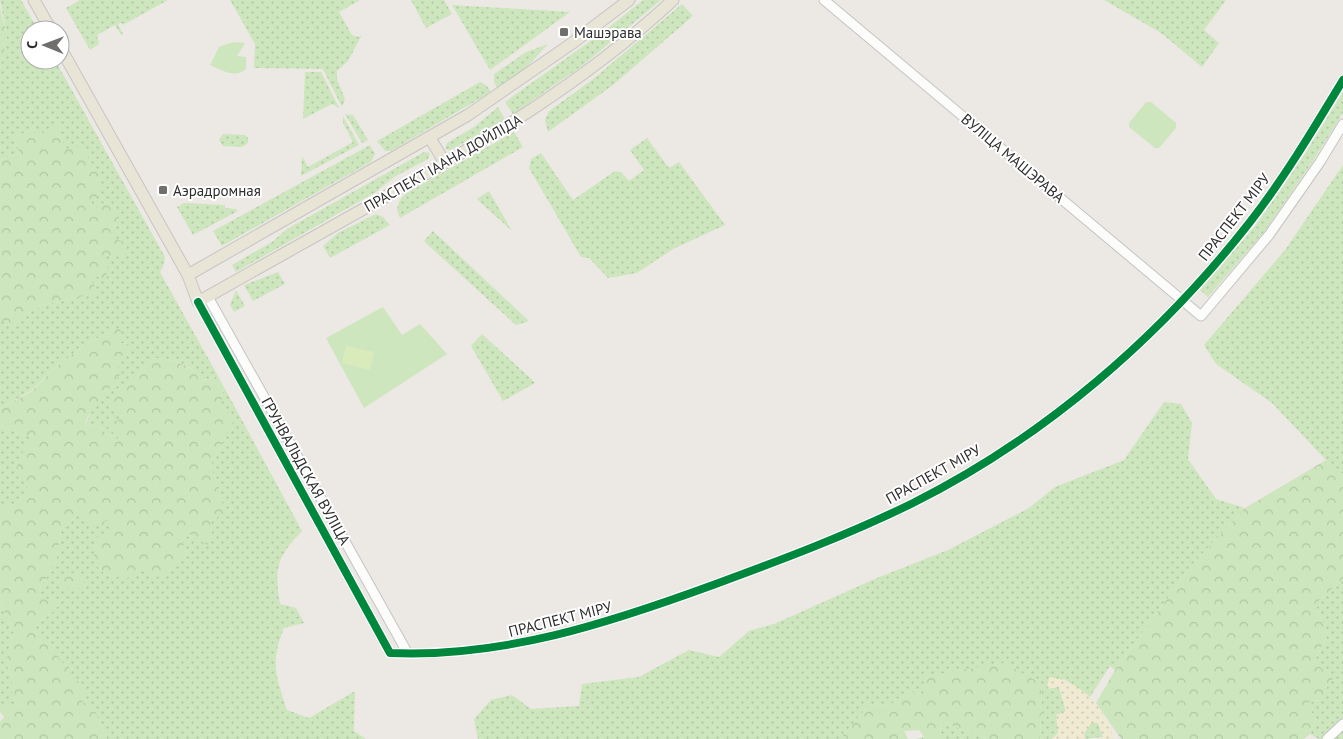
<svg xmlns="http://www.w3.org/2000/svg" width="1343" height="739" font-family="'PT Sans',sans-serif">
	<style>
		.grass { fill: url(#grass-dots) }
		.forest { fill: url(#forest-crowns) }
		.sand { fill: url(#sand-dots) }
		.park { fill: #cee6be }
		.pitch { fill: #d9eabb }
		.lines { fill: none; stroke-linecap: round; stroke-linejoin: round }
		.minor-casing { stroke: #c5c4c5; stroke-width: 11 }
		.major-casing { stroke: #c6c5c4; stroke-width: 13 }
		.minor { stroke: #fcfcfb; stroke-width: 9 }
		.major { stroke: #e8e4d6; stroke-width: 11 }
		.cycleway-casing { stroke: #fff; stroke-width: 11 }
		.cycleway { stroke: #00873e; stroke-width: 8 }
		.poi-dot { fill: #706f6e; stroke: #fff; stroke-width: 2 }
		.labels { text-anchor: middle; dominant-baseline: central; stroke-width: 4; stroke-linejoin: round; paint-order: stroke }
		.poi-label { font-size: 15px; fill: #2e2e2e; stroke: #fff; text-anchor: start }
		.street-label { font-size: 15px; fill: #2e2e2e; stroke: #fff }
	</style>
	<defs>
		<pattern id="grass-dots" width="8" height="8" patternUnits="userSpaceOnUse" patternTransform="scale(1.25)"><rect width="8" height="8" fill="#cee6be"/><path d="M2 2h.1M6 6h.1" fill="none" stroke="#b1c6a4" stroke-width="1.8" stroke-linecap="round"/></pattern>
		<pattern id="forest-crowns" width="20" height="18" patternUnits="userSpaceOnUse" patternTransform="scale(1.25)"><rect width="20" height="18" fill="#cee6be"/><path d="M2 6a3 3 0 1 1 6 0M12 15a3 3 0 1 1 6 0" fill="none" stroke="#b1c6a4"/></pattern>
		<pattern id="sand-dots" width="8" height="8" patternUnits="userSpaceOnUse" patternTransform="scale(1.25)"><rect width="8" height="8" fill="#f0ead3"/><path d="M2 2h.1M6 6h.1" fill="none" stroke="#cec9b5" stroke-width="1.8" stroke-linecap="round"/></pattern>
	</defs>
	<rect width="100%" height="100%" fill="#ece8e4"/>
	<!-- grass -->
	<g class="grass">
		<path d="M0 0H21L38 30H30V60H55L165 257 163 267 160 272 218 376 201 381C194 364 172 359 154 358L130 384 117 390 123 415 117 421 119 438 116 442 98 426 85 425 114 362 130 344 116 343 119 328 87 343 57 366 32 390 0 409V320L11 324 42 305 97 293 88 274 105 255 115 257 113 231 118 217 95 209 91 205 92 199 65 149 34 127 15 138 19 153 0 160V69L7 36Z"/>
		<polygon points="80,0 168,0 123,25 122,23 118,24 123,34 121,35 115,25 97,35 99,44 90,50 66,8"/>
		<polygon points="230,0 360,0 339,12 352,35 358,37 362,35 348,61 337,71 337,79 345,99 342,107 323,69 254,68 255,44"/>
		<polygon points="411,0 444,0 452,14 426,28"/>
		<polygon points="643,0 661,0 582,66 513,114 505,102 603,32"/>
		<polygon points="1104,0 1226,0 1204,30 1219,43 1202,67 1161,33"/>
		<polygon points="682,4 693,16 613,85 548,132 545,120 549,111 592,80"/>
		<polygon points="452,5 570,12 490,70"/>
		<polygon points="548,44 527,67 497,88 494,82 494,74 526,52"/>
		<polygon points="305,72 321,72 339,108 332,104 303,119"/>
		<polygon points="480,82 487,86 491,92 391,151 385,151 377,141"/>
		<polygon points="1343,92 1343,113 1315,158 1265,231 1208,297 1200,290 1256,225 1306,152"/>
		<polygon points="498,107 505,119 451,150 445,149 447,143 474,127"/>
		<polygon points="345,114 353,115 368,140 362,143"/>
		<polygon points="343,116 359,145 301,176 302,156 308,167 353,142 343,123"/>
		<path d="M514 132 523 147 400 218C395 209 398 201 405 194Z"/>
		<polygon points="223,134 245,135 248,138 248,143 242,147 223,146 219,140"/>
		<polygon points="647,138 669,168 679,162 725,225 673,249 637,273 608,278 589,258 581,257 529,168 531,159 541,153 573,200 615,171 621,172 629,181 644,170 630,150"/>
		<polygon points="370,145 375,154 371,162 222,246 213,231"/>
		<polygon points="424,152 430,153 428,159 394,177 376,192 236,272 232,265 272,242 287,229"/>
		<polygon points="1343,165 1343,474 1326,460 1272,403 1216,364 1204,345 1285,250"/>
		<polygon points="489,191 512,231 477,199"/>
		<polygon points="184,203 225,205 225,208 236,209 238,211 193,235 177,207"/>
		<polygon points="376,214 383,217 390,225 330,258 323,246 338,233"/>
		<polygon points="433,231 529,321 516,325 428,245 424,241"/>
		<polygon points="278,272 285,284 253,301 244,285"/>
		<polygon points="236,290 245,306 234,312 230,305"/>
		<polygon points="482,334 529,377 535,383 503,401 471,346"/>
		<path d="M224 387 302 531C277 557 274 568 280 604L296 608 304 623 284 628C270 662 276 677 287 710L309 718 355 691 354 731 366 739H107L95 711 82 701 35 629 39 621 51 614 39 589 56 563 61 530 78 514 110 521 115 528 94 563 106 575 127 578 139 568 171 565 187 556 182 539 210 523 217 483 210 467 233 420 221 404Z"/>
		<polygon points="1164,402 1181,404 1192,423 1188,459 1216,499 1245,508 1191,566 1115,670 1110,666 1090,697 1064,679 1047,688 1059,687 1066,712 1058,733 1052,739 1040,739 1042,684 923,695 907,691 890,706 869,705 840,739 478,739 474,719 491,700 512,695 531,709 579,706 582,684 639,677 689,650 719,657 749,631 774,624 877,578 948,550 1029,508 1055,487 1124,460"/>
		<polygon points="0,426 26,436 34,435 27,483 28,492 13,505 0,509"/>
		<polygon points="1343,579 1343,739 1319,739 1310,734 1316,719 1306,703 1319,700 1314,662 1328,634 1315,604"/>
		<polygon points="0,602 14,633 6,662 12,679 12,697 19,705 15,709 9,705 0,705"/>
		<polygon points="943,722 987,739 939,739"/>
		<polygon points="1091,723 1098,723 1103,737 1085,739 1084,734"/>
	</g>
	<!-- forest -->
	<g class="forest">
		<polygon points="0,7 7,36 0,69"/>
		<polygon points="51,125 59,125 65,149 81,146 101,179 98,198 92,199 91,205 95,209 101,203 112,203 118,217 113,231 115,238 127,244 126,255 115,257 105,255 108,268 105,279 89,275 98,293 42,305 11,324 0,320 0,160 19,153 15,138 34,127 47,136"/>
		<path d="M119 328 123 334 116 343 130 344 133 347 114 362 122 372 87 418 85 425 98 426 116 442 118 438 105 424 111 417 117 421 123 415 112 408 110 398 117 390 130 384 154 358C172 359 193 365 202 381L218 376 224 387 221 404 234 420 210 467 217 483 225 512 210 523 213 539 207 545 191 534 182 539 187 556 171 565 170 572 154 578 139 568 127 578 106 575 94 563 95 538 115 528 110 521H105L103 526H88L78 514 61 530 56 563 39 589 45 600 56 601 58 606 51 614 39 621 35 629 86 691 82 701 95 711 107 739H0V722L4 717 0 712V705H9L15 709 19 705 12 697V679L6 662 14 633 0 602V509L13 505 28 492 27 483 19 480 17 462 33 435 26 436 0 426V409L32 391 57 366 87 343Z"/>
		<polygon points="1326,460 1343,474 1343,579 1315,604 1328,634 1314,662 1333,678 1319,700 1306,703 1316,719 1310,734 1304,739 1121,739 1096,703 1115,670 1191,566 1245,508"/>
		<polygon points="72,573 83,578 84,586 79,589 63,588 61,581 63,575"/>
		<polygon points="1004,663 1042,684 1040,739 987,739 943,722 939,739 916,739 924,737 919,730 904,731 908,739 840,739 869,705 889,706 907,691 923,695 926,676"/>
	</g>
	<!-- sand -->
	<path class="sand" d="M1049 677C1082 681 1105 708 1114 739H1100L1103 737 1098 723H1091L1084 734 1085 739H1052L1058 733 1056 715 1066 711 1059 687 1047 689Z"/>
	<!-- park -->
	<g class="park">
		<path d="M233 42 245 43 237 56 246 57V69C235 79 222 70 210 65L219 47Z"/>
		<polygon points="1146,102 1151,102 1176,123 1176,128 1159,148 1155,148 1129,127 1129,123"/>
		<polygon points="383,307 402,335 420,324 447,354 364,408 326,338"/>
	</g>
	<!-- pitch -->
	<polygon class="pitch" points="346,346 374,352 370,370 342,363"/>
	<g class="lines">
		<!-- minor casing -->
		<g class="minor-casing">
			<g id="minor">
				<polyline points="824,0 1201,316 1269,235 1320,162 1343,124"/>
				<polyline points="208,297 407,652"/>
				<path d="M198 302 390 653C503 658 609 623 713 585 781 560 848 535 913 503 1045 437 1160 337 1250 222 1285 177 1314 128 1343 80"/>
				<polyline points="1327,739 1343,724"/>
			</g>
		</g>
		<!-- major casing -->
		<g class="major-casing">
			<g id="major">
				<polyline points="34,0 51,30"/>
				<path d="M60 47 188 275 198 302C257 269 317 235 376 202 482 143 584 83 673 0"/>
				<polyline points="430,138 445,163"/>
				<polyline points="188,275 468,115 571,44 629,0"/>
			</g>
		</g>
		<!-- minor -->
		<use href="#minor" class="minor"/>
		<!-- major -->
		<use href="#major" class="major"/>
		<!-- cycleway casing -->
		<g class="cycleway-casing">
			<path id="cycleway" d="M198 302 390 653C503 658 609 623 713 585 781 560 848 535 913 503 1045 437 1160 337 1250 222 1285 177 1314 128 1343 80"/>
		</g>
		<!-- cycleway -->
		<use href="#cycleway" class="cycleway"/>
	</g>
	<!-- markers -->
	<g class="poi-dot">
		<rect x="559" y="27" width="10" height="10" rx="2.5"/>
		<rect x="158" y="185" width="10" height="10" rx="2.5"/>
	</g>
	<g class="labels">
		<!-- poi labels -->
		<g class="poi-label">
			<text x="574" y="32">Машэрава</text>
			<text x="173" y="190">Аэрадромная</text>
		</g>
		<!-- street labels -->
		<g class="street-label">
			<text transform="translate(1013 158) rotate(40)">ВУЛІЦА МАШЭРАВА</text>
			<text transform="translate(443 163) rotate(-30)">ПРАСПЕКТ ІААНА ДОЙЛІДА</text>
			<text transform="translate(1234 217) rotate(-52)">ПРАСПЕКТ МІРУ</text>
			<text transform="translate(306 471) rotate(61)">ГРУНВАЛЬДСКАЯ ВУЛІЦА</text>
			<text transform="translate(933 474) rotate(-29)">ПРАСПЕКТ МІРУ</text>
			<text transform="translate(560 619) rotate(-14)">ПРАСПЕКТ МІРУ</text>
		</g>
	</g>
	<!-- north arrow -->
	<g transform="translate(45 45) rotate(271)"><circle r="24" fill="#ffffff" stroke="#ababab"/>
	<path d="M0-4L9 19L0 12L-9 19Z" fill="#706f6e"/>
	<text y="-8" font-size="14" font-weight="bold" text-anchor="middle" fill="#2e2e2e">С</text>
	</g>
</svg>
